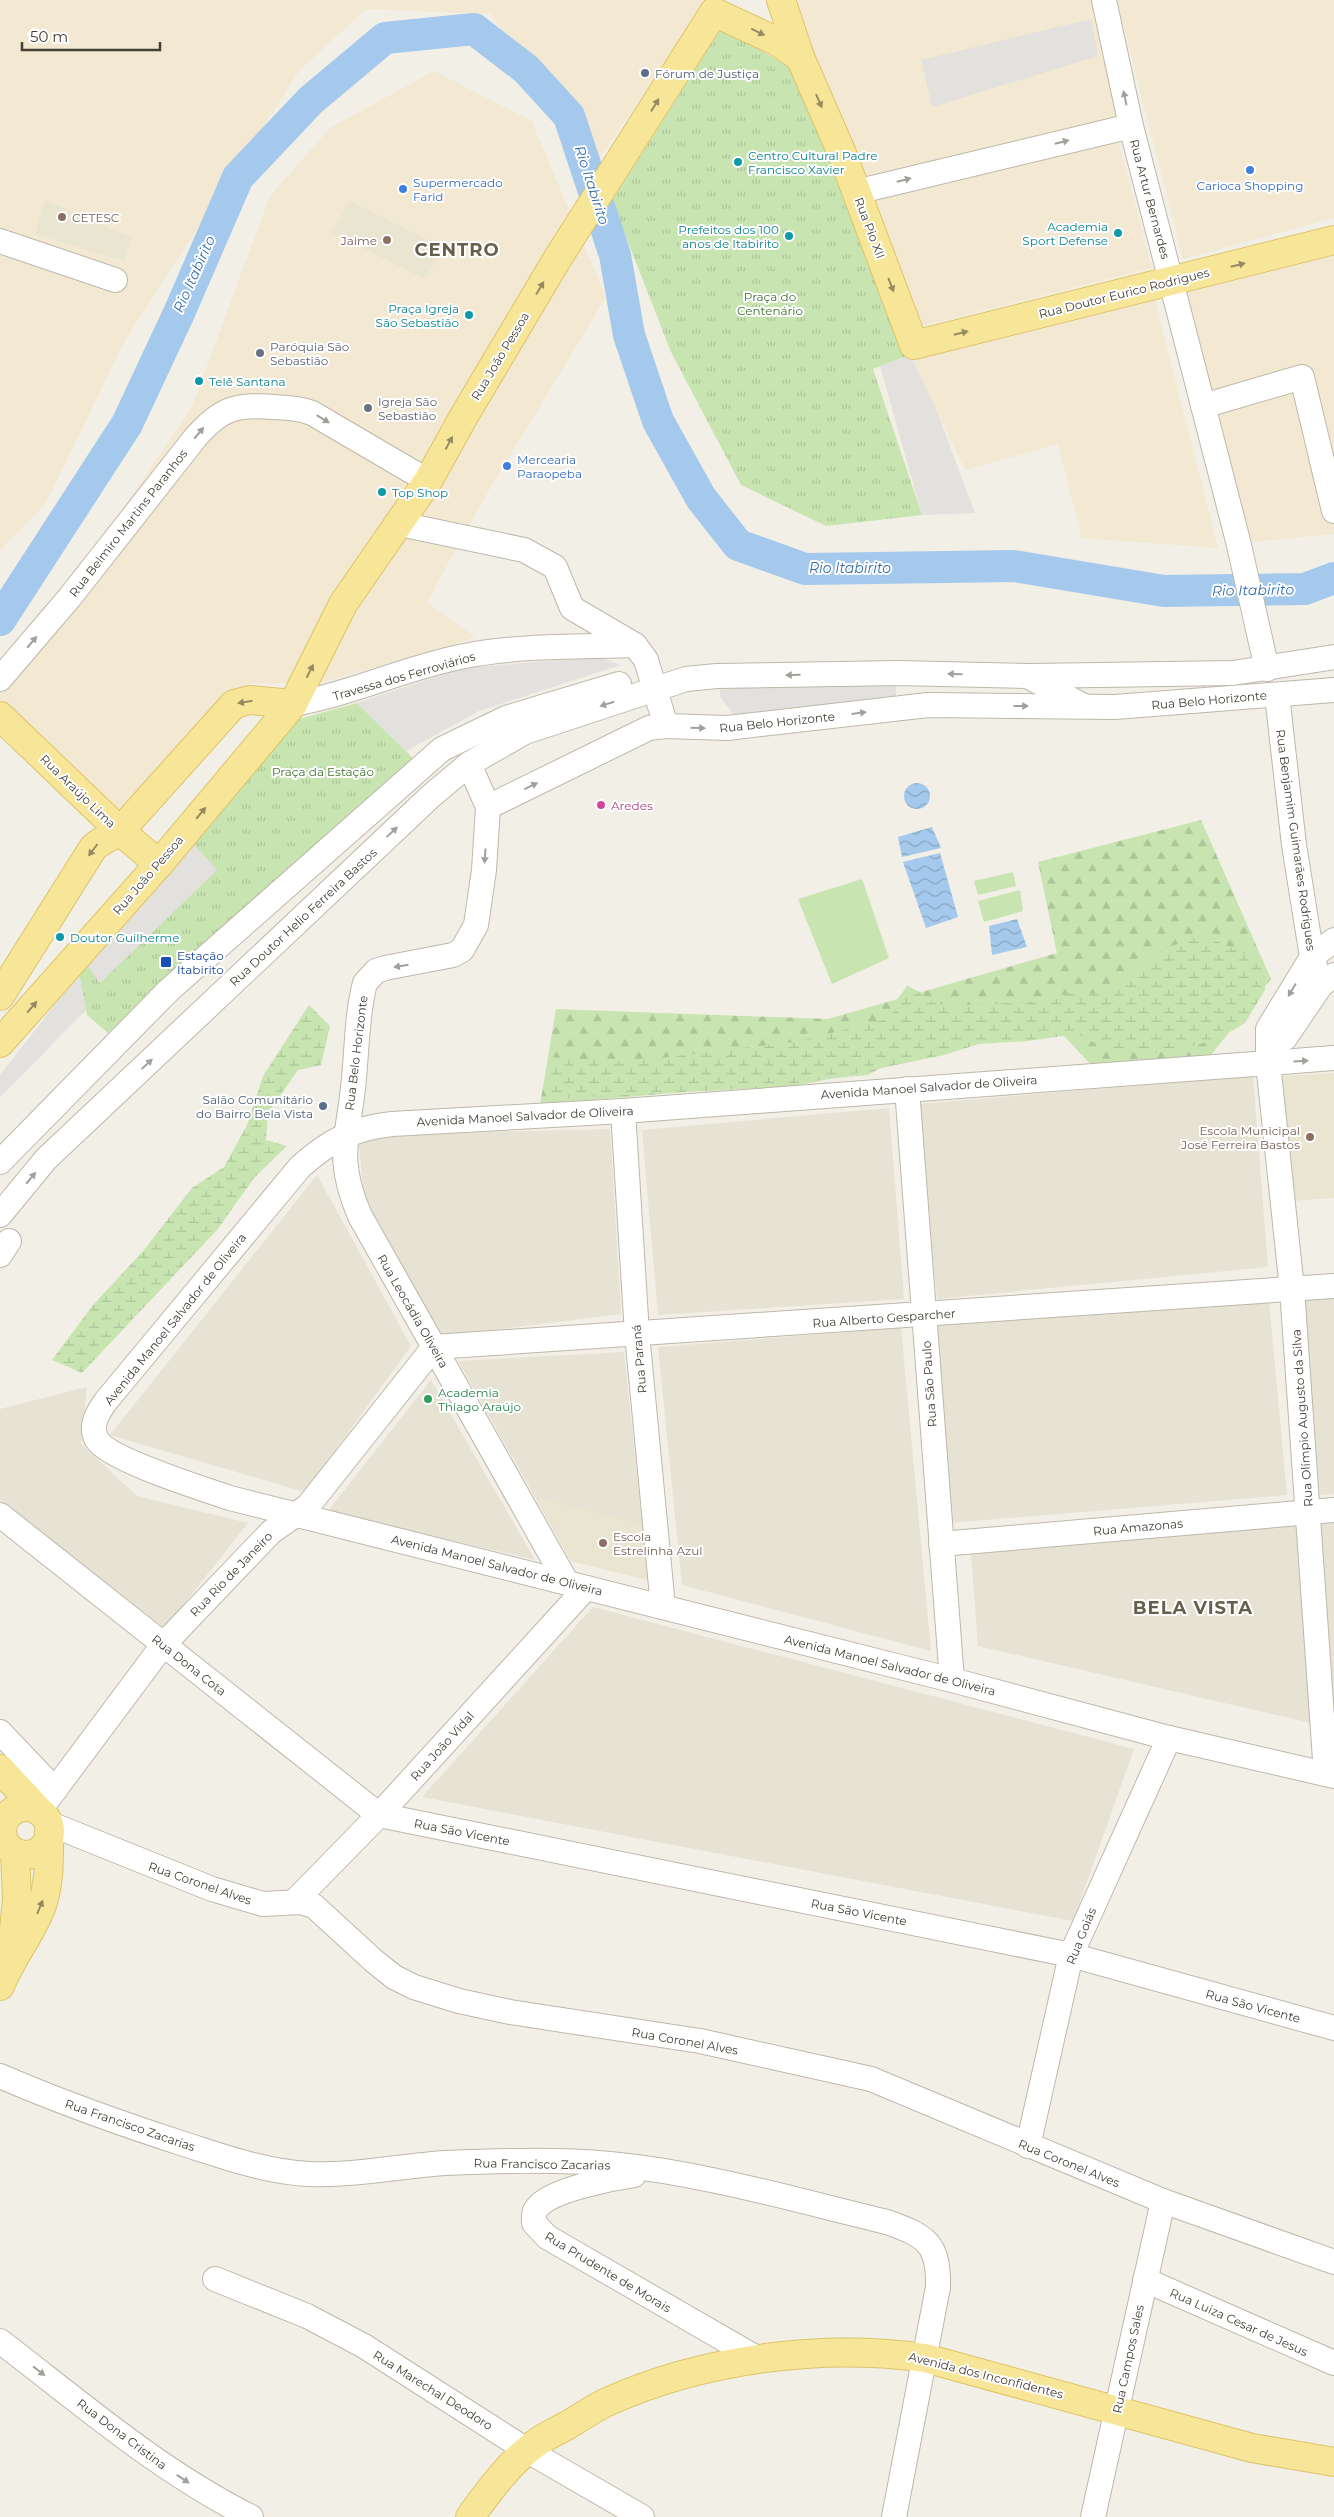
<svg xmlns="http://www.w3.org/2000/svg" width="1334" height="2517" font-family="Montserrat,sans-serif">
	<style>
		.residential { fill: #e6e2d4 }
		.commercial { fill: #f3e8d2 }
		.education { fill: #eae5d0 }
		.grass { fill: url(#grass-tufts) }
		.forest { fill: url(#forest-firs) }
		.wetland { fill: url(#wetland-marsh) }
		.garden { fill: #c8e4b1 }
		.parking { fill: #e3e1de }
		.water { fill: url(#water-waves) }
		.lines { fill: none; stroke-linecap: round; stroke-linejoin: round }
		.river { stroke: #a5c9ec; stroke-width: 32 }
		.minor-casing { stroke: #bdb8a9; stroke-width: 26 }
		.major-casing { stroke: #ddc469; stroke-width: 30 }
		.minor { stroke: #fff; stroke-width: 24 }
		.major { stroke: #f8e698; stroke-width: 28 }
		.oneway { fill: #958b62 }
		.oneway2 { fill: #a2a09a }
		.service-dot { fill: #5c6f8a; stroke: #fff; stroke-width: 2 }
		.culture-dot { fill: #0f9aa8; stroke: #fff; stroke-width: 2 }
		.shop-dot { fill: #3f7fe0; stroke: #fff; stroke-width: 2 }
		.education-dot { fill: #8d6e63; stroke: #fff; stroke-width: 2 }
		.worship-dot { fill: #6b7280; stroke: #fff; stroke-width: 2 }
		.hotel-dot { fill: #d1479c; stroke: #fff; stroke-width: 2 }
		.transit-dot { fill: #1a4fb4; stroke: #fff; stroke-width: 2 }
		.leisure-dot { fill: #2e9e5b; stroke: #fff; stroke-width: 2 }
		.labels { text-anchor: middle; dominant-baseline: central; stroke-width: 4; stroke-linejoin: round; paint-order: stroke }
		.service-label { font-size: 12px; fill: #4e5e75; stroke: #fff; text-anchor: start }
		.culture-label { font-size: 12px; fill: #0d838f; stroke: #fff; text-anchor: start }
		.shop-label { font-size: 12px; fill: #366cbe; stroke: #fff; text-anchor: start }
		.street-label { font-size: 12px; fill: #444036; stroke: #fff }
		.education-label { font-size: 12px; fill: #785e54; stroke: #fff; text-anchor: start }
		.park-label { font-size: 12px; fill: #41722c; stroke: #fff }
		.worship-label { font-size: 12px; fill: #5b616d; stroke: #fff; text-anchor: start }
		.hotel-label { font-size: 12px; fill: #b23c85; stroke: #fff; text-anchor: start }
		.transit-label { font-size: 12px; fill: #164399; stroke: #fff; text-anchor: start }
		.leisure-label { font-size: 12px; fill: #27864d; stroke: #fff; text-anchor: start }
		.water-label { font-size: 14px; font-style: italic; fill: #356eaa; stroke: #fff }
		.district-label { font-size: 18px; font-weight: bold; letter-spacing: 1px; fill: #665f4d; stroke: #fff }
	</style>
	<defs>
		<pattern id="grass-tufts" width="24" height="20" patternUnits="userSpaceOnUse" patternTransform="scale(1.25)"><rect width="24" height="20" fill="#c8e4b1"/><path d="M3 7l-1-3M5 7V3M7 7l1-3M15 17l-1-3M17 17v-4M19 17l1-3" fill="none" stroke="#adc599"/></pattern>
		<pattern id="forest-firs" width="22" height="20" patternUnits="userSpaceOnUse" patternTransform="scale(1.25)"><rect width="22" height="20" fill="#c8e4b1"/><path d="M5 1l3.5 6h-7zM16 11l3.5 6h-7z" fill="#adc599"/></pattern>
		<pattern id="wetland-marsh" width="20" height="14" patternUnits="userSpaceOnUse" patternTransform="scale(1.25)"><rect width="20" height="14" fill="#c8e4b1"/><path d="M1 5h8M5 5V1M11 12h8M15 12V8" fill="none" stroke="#adc599"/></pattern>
		<pattern id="water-waves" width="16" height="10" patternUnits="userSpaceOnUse" patternTransform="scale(1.25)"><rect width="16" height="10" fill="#a5c9ec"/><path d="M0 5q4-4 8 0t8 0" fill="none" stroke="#88a5c0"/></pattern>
	</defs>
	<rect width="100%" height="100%" fill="#f2efe6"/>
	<!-- residential -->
	<g class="residential">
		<polygon points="1253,1076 1268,1267 937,1299 918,1104"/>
		<polygon points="889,1108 904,1299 658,1315 642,1130"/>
		<polygon points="610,1129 621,1314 442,1336 365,1206 358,1135"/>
		<polygon points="317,1175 411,1346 305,1492 110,1435"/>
		<polygon points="1334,1298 1334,1494 1320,1495 1304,1300"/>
		<polygon points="1269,1302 1287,1495 949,1523 934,1324"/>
		<polygon points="901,1328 931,1651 682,1585 658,1347"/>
		<polygon points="624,1352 648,1580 571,1561 458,1361"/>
		<polygon points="431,1380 535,1560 328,1511"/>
		<polygon points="87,1387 81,1444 137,1496 248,1523 165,1628 0,1501 0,1409"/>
		<polygon points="1334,1521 1334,1746 1320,1522"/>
		<polygon points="1297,1526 1311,1723 978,1646 970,1542"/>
		<polygon points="593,1607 1134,1749 1073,1921 422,1797"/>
	</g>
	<!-- commercial -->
	<g class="commercial">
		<polygon points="0,0 708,0 596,163 491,14 366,9 299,71 124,342 46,503 0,551"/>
		<polygon points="788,0 1092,0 1121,120 862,182"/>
		<polygon points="1117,0 1334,0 1334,218 1183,259"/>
		<polygon points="434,71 531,120 606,297 483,500 427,602 476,638 323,682 249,684 117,810 0,701 0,688 191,409 270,196 330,128"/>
		<polygon points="1118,141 1152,268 922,326 870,200"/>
		<polygon points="1334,256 1334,534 1251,542 1184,292"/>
		<polygon points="1153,292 1218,548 1082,538 1058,444 965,470 910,355"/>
	</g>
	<!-- education -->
	<g class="education">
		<polygon points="45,200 132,238 124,261 35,234"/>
		<polygon points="351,201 443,248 425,279 331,232"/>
		<polygon points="1334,1073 1334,1198 1291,1201 1282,1076"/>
		<polygon points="537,1497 644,1525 648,1580 571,1561"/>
	</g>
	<!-- grass -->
	<g class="grass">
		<polygon points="722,27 792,69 910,355 873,369 922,515 826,526 741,485 671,352 612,201"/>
		<polygon points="357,703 417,762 108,1033 87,1015 79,974 292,721"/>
	</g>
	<!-- forest -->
	<polygon class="forest" points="1201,820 1271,979 1207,1060 1096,1070 1062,1034 951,1036 900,1057 868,1075 540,1105 556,1009 828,1019 1057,953 1038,862"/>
	<!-- wetland -->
	<g class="wetland">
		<polygon points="1203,935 1246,954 1264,969 1265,990 1245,1023 1218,1039 1186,1048 1149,1054 1108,1050 1077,1034 1028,1041 979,1044 944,1055 795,1086 552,1099 548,1057 625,1062 794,1042 892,1018 897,1000 907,986 918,991 929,1001 950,1006 1030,1002 1070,993 1105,994 1134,976 1163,949"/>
		<polygon points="309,1005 330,1026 321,1065 298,1070 268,1113 266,1140 287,1146 254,1178 217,1230 82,1373 52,1360 93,1305 144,1250 192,1188 224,1167 247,1125 263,1076"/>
	</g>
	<!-- garden -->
	<g class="garden">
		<polygon points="1013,872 1016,886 978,895 974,881"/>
		<polygon points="862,879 889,958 832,984 798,899"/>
		<polygon points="1020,890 1023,911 984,922 978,901"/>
	</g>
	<!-- parking -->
	<g class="parking">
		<polygon points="1091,19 1098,56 932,107 921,60"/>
		<polygon points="910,355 936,409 975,513 922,515 880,366"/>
		<polygon points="599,657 621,665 479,711 406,751 357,703 463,668"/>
		<polygon points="896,684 896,704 735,716 720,697 720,686"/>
		<polygon points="191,841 217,870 100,983 87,965"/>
		<polygon points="79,974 86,1010 0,1097 0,1075"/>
	</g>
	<!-- water -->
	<g class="water">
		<circle cx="917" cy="796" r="13"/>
		<polygon points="932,827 941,848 902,857 898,837"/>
		<polygon points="940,853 958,917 926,928 903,862"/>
		<polygon points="1017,919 1027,947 992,955 989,926"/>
	</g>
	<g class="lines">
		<!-- river -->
		<polyline class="river" points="0,620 127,424 179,313 238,177 311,100 385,38 474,29 526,69 569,116 615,255 629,335 658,421 701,498 738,545 805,569 1014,566 1164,591 1305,589 1334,578"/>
		<!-- minor casing -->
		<g class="minor-casing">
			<g id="minor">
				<polyline points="1104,0 1131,126 1238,541 1267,669"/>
				<polyline points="856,192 1131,126"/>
				<polyline points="0,241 115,280"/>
				<polyline points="1203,406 1302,377 1334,511"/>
				<polyline points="400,524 524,550 555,567 572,608 635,645 646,660 666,726"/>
				<polyline points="1030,676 1233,673 1334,657"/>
				<path d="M0 679 70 597 195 438C221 408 236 404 274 407 288 408 299 408 312 413L428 481"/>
				<polyline points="1277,695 1294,845 1312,957 1321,985"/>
				<path d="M293 704C352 694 406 667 465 656 521 645 579 647 635 645"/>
				<path d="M469 764 488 807 484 870 476 925 462 950 453 955 385 968 376 971 365 983C357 1013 357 1047 354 1078 349 1137 334 1156 360 1216L567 1583"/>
				<polyline points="488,807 649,728 666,726 727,728 928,705 1115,707 1334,690"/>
				<path d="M1334 940 1312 957 1268 1029V1063L623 1111 392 1124C353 1128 329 1141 300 1167L106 1401C98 1412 89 1426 97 1440 110 1460 204 1489 230 1498L952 1680 1169 1738 1334 1776"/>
				<polyline points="1268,1050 1285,1038 1321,985 1334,975"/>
				<polyline points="907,1089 952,1680"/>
				<polyline points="623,1111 637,1334 663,1607"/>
				<polyline points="0,1162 169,990 442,749 506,718 619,684"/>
				<polyline points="0,1215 46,1159 431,796 469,764 525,732 671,684 686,679 717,676 898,673 1027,676 1084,706"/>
				<polyline points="0,1255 9,1241"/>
				<polyline points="0,1515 379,1815 1071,1955 1334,2028"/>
				<polyline points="941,1544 1334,1510"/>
				<polyline points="0,1732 55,1790"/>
				<polyline points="1326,1774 1292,1289 1268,1063 1334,1058"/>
				<polyline points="39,1811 163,1645 271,1532 308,1506 434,1347 1334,1286"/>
				<polyline points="48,1823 212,1889 263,1904 301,1902 314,1906 374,1961 394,1977 414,1987 459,2001 510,2012 700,2041 871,2079 1163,2201 1334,2262"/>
				<polyline points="294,1902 379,1815 586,1588"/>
				<path d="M0 2076C60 2102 122 2124 184 2144 225 2157 266 2172 309 2174 354 2176 400 2166 445 2163 499 2161 556 2159 610 2164 704 2173 795 2200 887 2222 926 2236 939 2243 938 2287L894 2517"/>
				<polyline points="1028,2146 1071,1955 1169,1738"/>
				<path d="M634 2175C612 2178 550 2190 537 2208 533 2212 534 2218 534 2223L547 2237 760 2360"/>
				<polyline points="215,2279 307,2316 364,2346 528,2451 642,2517"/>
				<polyline points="1145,2280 1334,2363"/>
				<path d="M0 2341C81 2403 159 2471 251 2517"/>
				<polyline points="1093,2517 1163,2201"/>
			</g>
		</g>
		<!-- major casing -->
		<g class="major-casing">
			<g id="major">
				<polyline points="781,0 800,57 841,151 914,345 1334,240"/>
				<polyline points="714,12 776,41 800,57"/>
				<polyline points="0,716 120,831 159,864"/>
				<polyline points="0,996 93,848 99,843 120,831 234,704 250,700 293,704"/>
				<polyline points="0,1043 159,864 293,704 343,604 428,481 464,416 556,261 714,12"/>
				<polyline points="0,1769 39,1811"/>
				<circle cx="26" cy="1831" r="24"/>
				<polyline points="12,1950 17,1899 15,1853"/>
				<path d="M0 1986C11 1959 30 1935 41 1908 50 1885 49 1856 49 1831"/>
				<path d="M470 2517C488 2492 510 2462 535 2444 545 2436 557 2431 568 2425 581 2417 594 2408 607 2402 702 2359 823 2343 925 2358L1252 2448 1334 2462"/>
			</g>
		</g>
		<!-- minor -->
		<use href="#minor" class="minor"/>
		<!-- major -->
		<use href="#major" class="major"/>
	</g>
	<!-- one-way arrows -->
	<defs><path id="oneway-solid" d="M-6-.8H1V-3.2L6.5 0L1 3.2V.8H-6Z" transform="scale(1.25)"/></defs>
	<g class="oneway">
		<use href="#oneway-solid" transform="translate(758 32) rotate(26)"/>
		<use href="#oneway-solid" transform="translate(819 101) rotate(66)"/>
		<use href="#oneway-solid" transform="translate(655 105) rotate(-58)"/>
		<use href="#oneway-solid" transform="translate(1238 265) rotate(-14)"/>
		<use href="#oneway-solid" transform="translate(891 285) rotate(69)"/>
		<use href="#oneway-solid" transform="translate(540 288) rotate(-59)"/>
		<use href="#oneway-solid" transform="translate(961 333) rotate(-14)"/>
		<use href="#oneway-solid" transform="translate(449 443) rotate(-62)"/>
		<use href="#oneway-solid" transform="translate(310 671) rotate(-63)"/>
		<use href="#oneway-solid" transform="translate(245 702) rotate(171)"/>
		<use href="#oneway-solid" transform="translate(201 813) rotate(-50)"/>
		<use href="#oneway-solid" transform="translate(93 850) rotate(127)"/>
		<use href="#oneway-solid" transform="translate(32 1007) rotate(-49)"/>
		<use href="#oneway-solid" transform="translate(40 1907) rotate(-68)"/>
	</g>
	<g class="oneway2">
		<use href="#oneway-solid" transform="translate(1125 98) rotate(-102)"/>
		<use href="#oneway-solid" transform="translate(1062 142) rotate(-14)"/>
		<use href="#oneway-solid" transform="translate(904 180) rotate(-14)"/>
		<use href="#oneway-solid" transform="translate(323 419) rotate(31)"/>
		<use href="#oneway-solid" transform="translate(199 433) rotate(-50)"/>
		<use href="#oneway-solid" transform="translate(32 642) rotate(-50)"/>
		<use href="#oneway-solid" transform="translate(955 674) rotate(-178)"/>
		<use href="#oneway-solid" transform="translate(793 675) rotate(179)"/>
		<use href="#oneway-solid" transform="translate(607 704) rotate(162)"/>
		<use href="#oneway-solid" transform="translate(1021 706)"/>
		<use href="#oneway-solid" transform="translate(859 713) rotate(-7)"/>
		<use href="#oneway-solid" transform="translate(698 728) rotate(2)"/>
		<use href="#oneway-solid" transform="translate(531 786) rotate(-26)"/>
		<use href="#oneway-solid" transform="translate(392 832) rotate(-43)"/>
		<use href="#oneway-solid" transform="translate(485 856) rotate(94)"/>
		<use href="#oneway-solid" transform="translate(401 966) rotate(171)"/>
		<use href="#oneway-solid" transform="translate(1292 990) rotate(121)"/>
		<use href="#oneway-solid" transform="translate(1301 1061) rotate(-4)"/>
		<use href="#oneway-solid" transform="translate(147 1064) rotate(-43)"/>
		<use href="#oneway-solid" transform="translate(31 1178) rotate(-50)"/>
		<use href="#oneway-solid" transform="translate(39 2371) rotate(38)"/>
		<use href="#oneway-solid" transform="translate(183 2479) rotate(33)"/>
	</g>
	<!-- markers -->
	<g class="service-dot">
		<circle cx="645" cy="73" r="5"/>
		<circle cx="323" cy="1106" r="5"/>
	</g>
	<g class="culture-dot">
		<circle cx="738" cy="162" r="5"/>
		<circle cx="1118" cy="233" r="5"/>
		<circle cx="789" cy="236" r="5"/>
		<circle cx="469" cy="315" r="5"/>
		<circle cx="199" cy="381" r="5"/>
		<circle cx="382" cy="492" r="5"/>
		<circle cx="60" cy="937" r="5"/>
	</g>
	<g class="shop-dot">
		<circle cx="1250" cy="170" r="5"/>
		<circle cx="403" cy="189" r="5"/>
		<circle cx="507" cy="466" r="5"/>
	</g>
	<g class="education-dot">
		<circle cx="62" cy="217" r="5"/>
		<circle cx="387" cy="240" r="5"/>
		<circle cx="1310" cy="1137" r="5"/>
		<circle cx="603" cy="1543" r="5"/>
	</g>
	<g class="worship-dot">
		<circle cx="260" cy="353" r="5"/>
		<circle cx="368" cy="408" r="5"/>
	</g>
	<circle class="hotel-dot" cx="601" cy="805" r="5"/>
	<rect class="transit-dot" x="160" y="956" width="12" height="12" rx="2.5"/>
	<circle class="leisure-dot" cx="428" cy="1399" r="5"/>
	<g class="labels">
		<!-- service labels -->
		<g class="service-label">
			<text x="655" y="73">Fórum de Justiça</text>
			<text x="313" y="1099" text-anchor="end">Salão Comunitário<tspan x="313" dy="14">do Bairro Bela Vista</tspan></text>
		</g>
		<!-- culture labels -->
		<g class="culture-label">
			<text x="748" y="155">Centro Cultural Padre<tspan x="748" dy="14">Francisco Xavier</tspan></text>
			<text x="1108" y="226" text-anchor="end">Academia<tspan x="1108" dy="14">Sport Defense</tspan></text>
			<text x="779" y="229" text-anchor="end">Prefeitos dos 100<tspan x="779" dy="14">anos de Itabirito</tspan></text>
			<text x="459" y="308" text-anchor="end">Praça Igreja<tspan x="459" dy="14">São Sebastião</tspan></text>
			<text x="209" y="381">Telê Santana</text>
			<text x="392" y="492">Top Shop</text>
			<text x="70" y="937">Doutor Guilherme</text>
		</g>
		<!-- shop labels -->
		<g class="shop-label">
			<text x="413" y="182">Supermercado<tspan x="413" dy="14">Farid</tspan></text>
			<text x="1250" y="185" text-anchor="middle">Carioca Shopping</text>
			<text x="517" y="459">Mercearia<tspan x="517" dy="14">Paraopeba</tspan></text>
		</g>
		<!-- street labels -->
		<g class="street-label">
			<text transform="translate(1150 199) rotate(75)">Rua Artur Bernardes</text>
			<text transform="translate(870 228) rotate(69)">Rua Pio XII</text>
			<text transform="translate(1124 293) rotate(-14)">Rua Doutor Eurico Rodrigues</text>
			<text transform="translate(500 356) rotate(-59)">Rua João Pessoa</text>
			<text transform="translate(128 523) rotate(-52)">Rua Belmiro Martins Paranhos</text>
			<text transform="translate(404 676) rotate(-16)">Travessa dos Ferroviários</text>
			<text transform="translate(1209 700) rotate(-5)">Rua Belo Horizonte</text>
			<text transform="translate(777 722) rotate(-6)">Rua Belo Horizonte</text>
			<text transform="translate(78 791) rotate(44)">Rua Araújo Lima</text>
			<text transform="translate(1296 840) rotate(82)">Rua Benjamim Guimarães Rodrigues</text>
			<text transform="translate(148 875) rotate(-49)">Rua João Pessoa</text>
			<text transform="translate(303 917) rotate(-43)">Rua Doutor Helio Ferreira Bastos</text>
			<text transform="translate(356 1053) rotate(-83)">Rua Belo Horizonte</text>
			<text transform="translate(929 1087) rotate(-4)">Avenida Manoel Salvador de Oliveira</text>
			<text transform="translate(525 1116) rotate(-3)">Avenida Manoel Salvador de Oliveira</text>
			<text transform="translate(413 1311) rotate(60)">Rua Leocádia Oliveira</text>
			<text transform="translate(884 1318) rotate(-4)">Rua Alberto Gesparcher</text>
			<text transform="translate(175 1319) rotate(-51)">Avenida Manoel Salvador de Oliveira</text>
			<text transform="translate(639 1359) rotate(-95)">Rua Paraná</text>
			<text transform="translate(929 1384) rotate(-94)">Rua São Paulo</text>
			<text transform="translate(1302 1418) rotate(-94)">Rua Olímpio Augusto da Silva</text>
			<text transform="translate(1138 1527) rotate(-5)">Rua Amazonas</text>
			<text transform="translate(497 1565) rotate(14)">Avenida Manoel Salvador de Oliveira</text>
			<text transform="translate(231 1574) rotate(-46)">Rua Rio de Janeiro</text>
			<text transform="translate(189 1665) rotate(38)">Rua Dona Cota</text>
			<text transform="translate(890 1665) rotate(14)">Avenida Manoel Salvador de Oliveira</text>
			<text transform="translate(442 1746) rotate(-48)">Rua João Vidal</text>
			<text transform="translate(462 1832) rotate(11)">Rua São Vicente</text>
			<text transform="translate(200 1883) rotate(19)">Rua Coronel Alves</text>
			<text transform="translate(859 1912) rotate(11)">Rua São Vicente</text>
			<text transform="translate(1081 1936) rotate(-68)">Rua Goiás</text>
			<text transform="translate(1253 2006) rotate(15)">Rua São Vicente</text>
			<text transform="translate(685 2041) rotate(10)">Rua Coronel Alves</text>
			<text transform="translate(130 2125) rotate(19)">Rua Francisco Zacarias</text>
			<text transform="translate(1069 2163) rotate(22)">Rua Coronel Alves</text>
			<text transform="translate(542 2164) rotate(1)">Rua Francisco Zacarias</text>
			<text transform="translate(608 2272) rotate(31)">Rua Prudente de Morais</text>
			<text transform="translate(1239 2322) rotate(24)">Rua Luiza Cesar de Jesus</text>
			<text transform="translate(1128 2359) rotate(-78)">Rua Campos Sales</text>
			<text transform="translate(986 2375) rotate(14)">Avenida dos Inconfidentes</text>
			<text transform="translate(433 2390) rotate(32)">Rua Marechal Deodoro</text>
			<text transform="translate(122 2434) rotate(37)">Rua Dona Cristina</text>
		</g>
		<!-- education labels -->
		<g class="education-label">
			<text x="72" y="217">CETESC</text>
			<text x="377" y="240" text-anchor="end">Jaime</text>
			<text x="1300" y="1130" text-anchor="end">Escola Municipal<tspan x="1300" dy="14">José Ferreira Bastos</tspan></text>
			<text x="613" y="1536">Escola<tspan x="613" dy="14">Estrelinha Azul</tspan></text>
		</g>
		<!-- park labels -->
		<g class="park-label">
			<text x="770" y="296">Praça do<tspan x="770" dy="14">Centenário</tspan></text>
			<text x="323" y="771">Praça da Estação</text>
		</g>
		<!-- worship labels -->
		<g class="worship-label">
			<text x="270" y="346">Paróquia São<tspan x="270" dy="14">Sebastião</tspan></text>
			<text x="378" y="401">Igreja São<tspan x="378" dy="14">Sebastião</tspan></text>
		</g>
		<!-- hotel labels -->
		<g class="hotel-label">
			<text x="611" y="805">Aredes</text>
		</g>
		<!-- transit labels -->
		<g class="transit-label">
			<text x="177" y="955">Estação<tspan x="177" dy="14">Itabirito</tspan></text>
		</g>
		<!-- leisure labels -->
		<g class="leisure-label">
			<text x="438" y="1392">Academia<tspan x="438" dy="14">Thiago Araújo</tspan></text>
		</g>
		<!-- water labels -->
		<g class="water-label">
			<text transform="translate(592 185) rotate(72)">Rio Itabirito</text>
			<text transform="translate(194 274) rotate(-66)">Rio Itabirito</text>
			<text x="850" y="568">Rio Itabirito</text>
			<text transform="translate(1253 590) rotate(-1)">Rio Itabirito</text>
		</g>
		<!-- district labels -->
		<g class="district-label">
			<text x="457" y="250">CENTRO</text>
			<text x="1193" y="1608">BELA VISTA</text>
		</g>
	</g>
	<!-- scale -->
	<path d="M22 42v8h138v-8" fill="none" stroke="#444036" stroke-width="2.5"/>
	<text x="30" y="42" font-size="15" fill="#444036" stroke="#ffffff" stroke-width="4" paint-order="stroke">50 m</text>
</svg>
